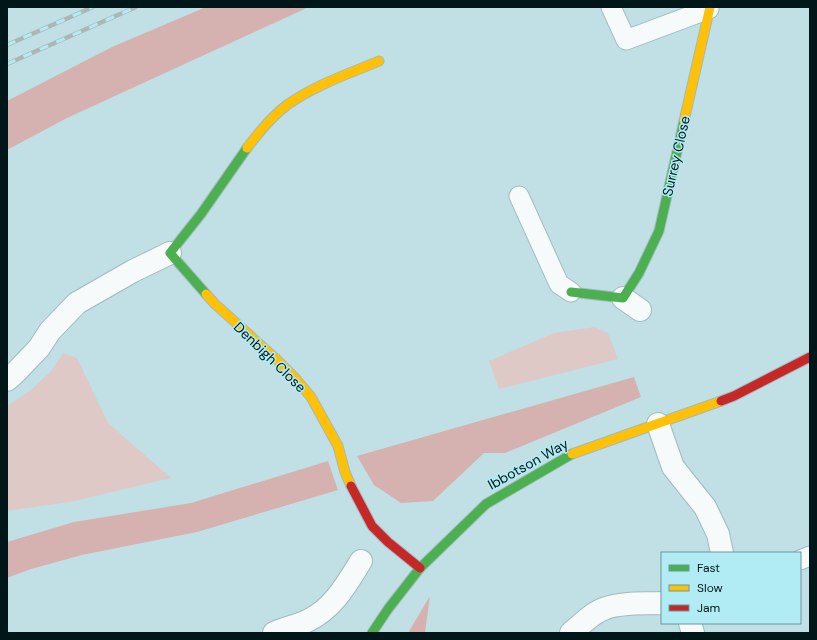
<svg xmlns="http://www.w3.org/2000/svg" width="817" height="640" font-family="'DM Sans',sans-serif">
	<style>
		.green { fill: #dfc9c7 }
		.forest { fill: #d5b2b0 }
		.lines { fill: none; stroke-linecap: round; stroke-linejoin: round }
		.lane-casing { stroke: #a1babe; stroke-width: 21 }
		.street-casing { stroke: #a1babe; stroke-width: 24 }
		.fast-casing { stroke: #a1babe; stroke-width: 11 }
		.slow-casing { stroke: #a1babe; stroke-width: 11 }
		.jam-casing { stroke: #a1babe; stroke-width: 11 }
		.lane { stroke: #f6fafb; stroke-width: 19 }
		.street { stroke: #f6fafb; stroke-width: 22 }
		.fast { stroke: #4caf50; stroke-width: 9 }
		.slow { stroke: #ffc107; stroke-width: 9 }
		.jam { stroke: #c62828; stroke-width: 9 }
		.rail-casing { stroke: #adb6b6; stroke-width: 4.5 }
		.rail { stroke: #b1ecf4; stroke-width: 3; stroke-dasharray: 9; stroke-linecap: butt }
		.labels { text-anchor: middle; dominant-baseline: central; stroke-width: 3; stroke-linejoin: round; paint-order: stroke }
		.street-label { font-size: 14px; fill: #001619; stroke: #b1ecf4 }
	</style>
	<rect width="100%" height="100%" fill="#c0e0e5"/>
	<!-- green -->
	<g class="green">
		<polygon points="595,327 608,333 618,359 499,389 489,361 554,333"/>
		<polygon points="63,353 77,358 108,423 171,478 70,502 7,511 7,406 32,389 51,371"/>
	</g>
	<!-- forest -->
	<g class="forest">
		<polygon points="206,7 309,7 67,118 7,150 7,101 112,47"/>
		<polygon points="634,377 641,397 505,453 484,453 433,501 401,503 374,485 357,456"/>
		<polygon points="328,461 338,490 197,532 82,555 31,569 7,578 7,542 74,522 191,503"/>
		<polygon points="430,596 425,633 408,633"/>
	</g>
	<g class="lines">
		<!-- lane casing -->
		<g class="lane-casing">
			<g id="lane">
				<polyline points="611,7 626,40 709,9"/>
				<polyline points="519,196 559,284 571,292"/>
				<polyline points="800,560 810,556"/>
			</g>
		</g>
		<!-- street casing -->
		<g class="street-casing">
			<g id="street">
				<polyline points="623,298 640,310"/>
				<polyline points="7,380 15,373 39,348 50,331 77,303 133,271 170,253"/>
				<polyline points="658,424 673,467 705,507 718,534 722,553"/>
				<polyline points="690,623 693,633"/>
				<path d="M274 633C285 628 296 626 307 621 333 609 346 585 361 561"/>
				<path d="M571 633C582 624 593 612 606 608 623 602 645 604 662 603"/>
			</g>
		</g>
		<!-- fast casing -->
		<g class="fast-casing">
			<g id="fast">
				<polyline points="571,292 623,298 639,273 659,231 684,121"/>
				<polyline points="206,294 170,253 201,214 247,148"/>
				<polyline points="372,633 388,609 420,568 486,504 572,454"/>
			</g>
		</g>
		<!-- slow casing -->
		<g class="slow-casing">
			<g id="slow">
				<polyline points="684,121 710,7"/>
				<path d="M247 148C259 132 271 117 287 105 315 85 348 74 379 61"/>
				<polyline points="206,294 215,304 275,358 296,379 311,397 338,446 345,472 351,486"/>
				<polyline points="572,454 721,401"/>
			</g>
		</g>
		<!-- jam casing -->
		<g class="jam-casing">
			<g id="jam">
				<polyline points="721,401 734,396 810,357"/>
				<polyline points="351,486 372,526 388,542 420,568"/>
			</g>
		</g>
		<!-- lane -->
		<use href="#lane" class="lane"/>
		<!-- street -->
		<use href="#street" class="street"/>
		<!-- fast -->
		<use href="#fast" class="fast"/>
		<!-- slow -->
		<use href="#slow" class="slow"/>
		<!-- jam -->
		<use href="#jam" class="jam"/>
		<!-- rail casing -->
		<g class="rail-casing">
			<g id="rail">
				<polyline points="7,45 93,7"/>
				<polyline points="7,64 136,7"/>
			</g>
		</g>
		<!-- rail -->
		<use href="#rail" class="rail"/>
	</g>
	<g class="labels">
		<!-- street labels -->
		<g class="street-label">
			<text transform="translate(676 156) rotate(-77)">Surrey Close</text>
			<text transform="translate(270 357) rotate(44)">Denbigh Close</text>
			<text transform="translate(528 464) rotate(-29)">Ibbotson Way</text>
		</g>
	</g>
	<!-- border -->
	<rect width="817" height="640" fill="none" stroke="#001619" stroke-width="16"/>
	<!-- legend -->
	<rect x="661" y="552" width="140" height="72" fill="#b1ecf4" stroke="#6a969c"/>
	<rect x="669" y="565" width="20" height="6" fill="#4caf50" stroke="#6a969c"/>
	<text x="697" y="572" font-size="12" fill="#001619">Fast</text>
	<rect x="669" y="585" width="20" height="6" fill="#ffc107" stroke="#6a969c"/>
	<text x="697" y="592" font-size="12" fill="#001619">Slow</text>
	<rect x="669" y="605" width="20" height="6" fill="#c62828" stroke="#6a969c"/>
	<text x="697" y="612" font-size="12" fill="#001619">Jam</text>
</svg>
